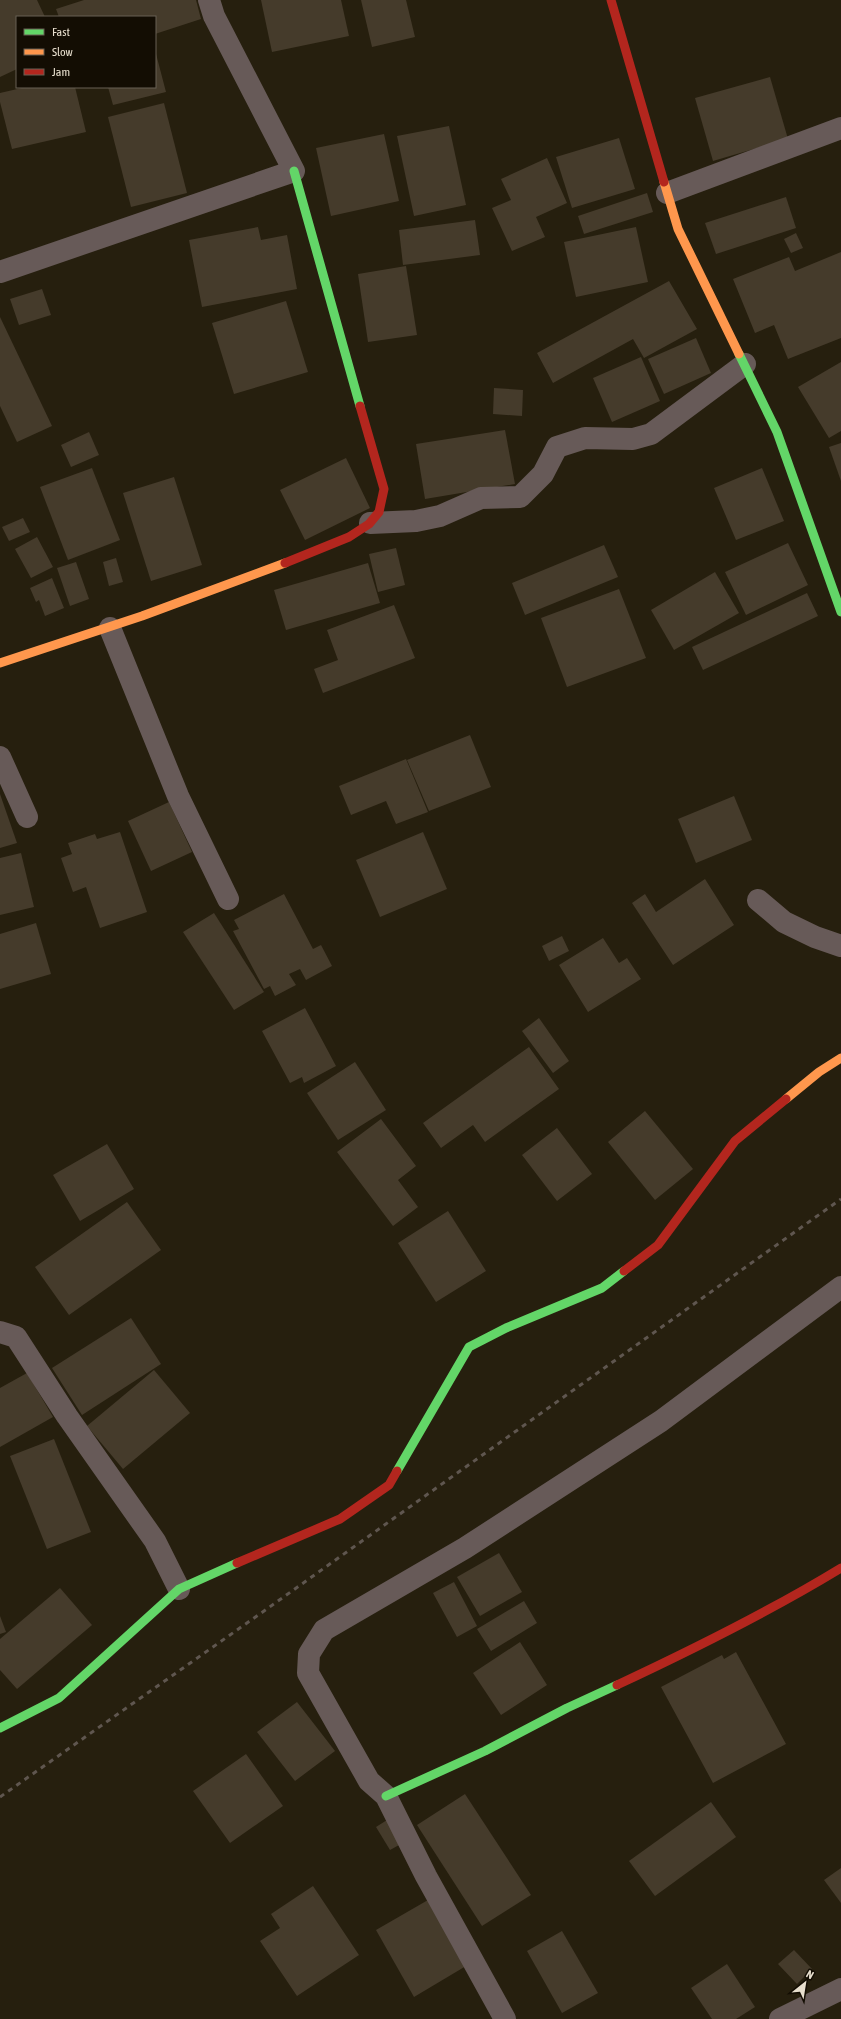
<svg xmlns="http://www.w3.org/2000/svg" width="841" height="2019" font-family="'Asap Condensed',sans-serif">
	<style>
		.building { fill: #453b2b }
		.lines { fill: none; stroke-linecap: round; stroke-linejoin: round }
		.street { stroke: #675a58; stroke-width: 22 }
		.fast { stroke: #63d668; stroke-width: 9 }
		.slow { stroke: #ff974d; stroke-width: 9 }
		.jam { stroke: #b3261e; stroke-width: 9 }
		.rail { stroke: #5f564f; stroke-width: 3; stroke-dasharray: 5 5; stroke-linecap: butt }
	</style>
	<rect width="100%" height="100%" fill="#261f0e"/>
	<!-- building -->
	<g class="building">
		<polygon points="0,0 37,0 45,17 17,17 17,69 0,77"/>
		<polygon points="84,0 196,0 201,19 155,34 155,17 59,17 56,9"/>
		<polygon points="261,0 341,0 349,36 272,52"/>
		<polygon points="361,0 406,0 415,37 372,47"/>
		<polygon points="155,50 166,92 113,105 108,87 155,87"/>
		<polygon points="770,77 788,139 713,161 695,98"/>
		<polygon points="26,87 75,87 86,132 12,149 0,102 0,93"/>
		<polygon points="164,103 187,193 131,207 108,117"/>
		<polygon points="449,126 466,205 414,216 397,136"/>
		<polygon points="384,134 399,201 331,216 316,148"/>
		<polygon points="619,138 635,189 572,208 556,157"/>
		<polygon points="547,158 567,203 536,217 545,237 512,251 492,208 511,200 501,179"/>
		<polygon points="647,193 653,212 584,234 578,216"/>
		<polygon points="786,197 796,228 716,254 705,223"/>
		<polygon points="475,220 480,255 403,265 399,230"/>
		<polygon points="258,227 261,240 287,235 297,289 202,307 189,240"/>
		<polygon points="636,227 648,282 576,297 564,242"/>
		<polygon points="796,233 803,248 791,253 784,239"/>
		<polygon points="841,252 841,338 788,359 774,325 755,333 733,279 789,257 795,271"/>
		<polygon points="406,266 417,335 368,342 358,274"/>
		<polygon points="669,281 697,329 644,358 633,339 553,383 537,353"/>
		<polygon points="42,289 51,315 19,325 10,299"/>
		<polygon points="286,301 308,372 234,394 212,323"/>
		<polygon points="0,317 52,426 17,442 0,406"/>
		<polygon points="696,338 711,373 664,394 648,359"/>
		<polygon points="641,357 660,401 612,422 593,378"/>
		<polygon points="841,362 841,431 829,438 798,387"/>
		<polygon points="494,388 523,390 522,416 493,414"/>
		<polygon points="505,430 515,484 425,499 416,444"/>
		<polygon points="89,432 99,455 71,467 61,445"/>
		<polygon points="841,443 841,481 829,447"/>
		<polygon points="346,458 370,508 305,540 280,490"/>
		<polygon points="92,468 120,540 68,560 40,487"/>
		<polygon points="762,468 784,521 736,540 714,488"/>
		<polygon points="174,477 202,565 151,581 123,493"/>
		<polygon points="23,518 30,532 9,541 2,527"/>
		<polygon points="37,537 53,567 31,578 15,549"/>
		<polygon points="788,543 808,585 746,615 725,572"/>
		<polygon points="604,545 618,577 525,615 512,583"/>
		<polygon points="396,548 405,585 378,592 369,554"/>
		<polygon points="116,558 123,582 109,586 103,562"/>
		<polygon points="76,562 89,599 70,606 57,568"/>
		<polygon points="368,563 380,603 286,630 274,590"/>
		<polygon points="715,572 739,613 674,650 651,610"/>
		<polygon points="52,578 64,608 45,616 39,600 36,602 30,588"/>
		<polygon points="619,589 646,658 567,687 541,618"/>
		<polygon points="807,593 818,616 703,670 692,647"/>
		<polygon points="394,605 415,658 323,693 314,669 338,660 327,630"/>
		<polygon points="470,735 491,787 429,811 407,760"/>
		<polygon points="406,759 428,812 396,824 386,801 351,815 339,786"/>
		<polygon points="0,794 17,843 0,848"/>
		<polygon points="734,796 752,840 696,863 678,819"/>
		<polygon points="169,802 192,852 151,871 128,821"/>
		<polygon points="120,832 147,912 100,928 86,887 73,892 61,858 72,854 68,843 95,834 97,839"/>
		<polygon points="423,832 447,889 380,917 356,860"/>
		<polygon points="21,853 34,907 0,915 0,858"/>
		<polygon points="705,879 734,925 673,965 632,903 645,894 656,912"/>
		<polygon points="284,894 313,949 321,945 332,966 306,980 300,969 289,974 296,985 275,996 270,986 264,989 233,931 239,929 234,920"/>
		<polygon points="214,913 264,992 234,1010 183,932"/>
		<polygon points="36,923 51,974 0,989 0,934"/>
		<polygon points="562,936 569,951 549,961 542,946"/>
		<polygon points="603,938 619,963 627,958 641,979 588,1012 559,965"/>
		<polygon points="305,1008 336,1066 304,1083 302,1077 290,1083 262,1031"/>
		<polygon points="539,1018 569,1061 553,1073 522,1031"/>
		<polygon points="529,1047 559,1089 485,1142 473,1125 441,1148 423,1123"/>
		<polygon points="355,1062 386,1110 338,1140 307,1093"/>
		<polygon points="645,1111 693,1169 655,1200 608,1142"/>
		<polygon points="381,1119 416,1166 398,1180 418,1207 393,1226 337,1152"/>
		<polygon points="557,1128 592,1174 557,1201 522,1155"/>
		<polygon points="107,1144 134,1189 80,1221 53,1175"/>
		<polygon points="127,1202 161,1250 69,1315 35,1267"/>
		<polygon points="448,1211 486,1271 436,1302 398,1243"/>
		<polygon points="131,1318 161,1364 82,1415 52,1368"/>
		<polygon points="154,1370 190,1413 123,1469 87,1426"/>
		<polygon points="27,1373 53,1417 0,1447 0,1388"/>
		<polygon points="54,1439 91,1532 47,1549 10,1456"/>
		<polygon points="499,1553 522,1592 480,1616 457,1577"/>
		<polygon points="454,1582 477,1626 457,1637 433,1593"/>
		<polygon points="60,1588 92,1625 17,1689 0,1670 0,1639"/>
		<polygon points="524,1601 537,1623 491,1651 477,1629"/>
		<polygon points="0,1616 6,1632 0,1634"/>
		<polygon points="520,1642 547,1685 501,1715 473,1673"/>
		<polygon points="736,1652 786,1744 713,1783 661,1687 722,1655 724,1659"/>
		<polygon points="297,1702 335,1751 295,1781 257,1732"/>
		<polygon points="246,1754 283,1806 230,1843 193,1791"/>
		<polygon points="465,1794 531,1895 482,1926 417,1825"/>
		<polygon points="711,1802 736,1837 655,1896 629,1861"/>
		<polygon points="387,1820 401,1844 390,1850 376,1827"/>
		<polygon points="841,1868 841,1903 824,1880"/>
		<polygon points="313,1886 359,1955 297,1996 260,1941 280,1928 271,1914"/>
		<polygon points="428,1900 466,1966 414,1997 376,1930"/>
		<polygon points="562,1931 598,1993 562,2013 527,1951"/>
		<polygon points="794,1950 812,1969 797,1984 778,1964"/>
		<polygon points="727,1964 755,2007 736,2019 712,2019 691,1988"/>
	</g>
	<g class="lines">
		<!-- street -->
		<g class="street">
			<polyline points="667,193 841,128"/>
			<polyline points="0,272 294,171 214,16 209,0"/>
			<polyline points="370,523 416,521 440,516 481,498 520,497 543,474 557,447 585,438 633,439 651,434 745,364"/>
			<polyline points="110,628 178,796 228,899"/>
			<polyline points="0,757 27,817"/>
			<polyline points="758,900 784,922 815,937 841,946"/>
			<polyline points="0,1332 16,1337 67,1416 155,1541 179,1589"/>
			<polyline points="505,2019 426,1876 386,1796 369,1781 308,1673 309,1654 324,1630 465,1548 661,1421 841,1287"/>
			<polyline points="780,2019 841,1989"/>
		</g>
		<!-- fast -->
		<g class="fast">
			<polyline points="294,171 360,406"/>
			<polyline points="739,354 777,432 841,612"/>
			<polyline points="397,1471 469,1347 506,1328 602,1288 624,1271"/>
			<polyline points="0,1728 59,1698 179,1589 237,1563"/>
			<polyline points="386,1796 485,1751 567,1708 617,1685"/>
		</g>
		<!-- slow -->
		<g class="slow">
			<polyline points="664,182 678,229 739,354"/>
			<polyline points="0,663 142,616 285,563"/>
			<polyline points="786,1099 819,1072 841,1058"/>
		</g>
		<!-- jam -->
		<g class="jam">
			<polyline points="611,0 664,182"/>
			<polyline points="285,563 349,537 369,524 379,512 384,489 360,406"/>
			<polyline points="624,1271 658,1245 735,1141 786,1099"/>
			<polyline points="237,1563 340,1519 389,1485 397,1471"/>
			<path d="M617 1685C694 1649 769 1612 841 1568"/>
		</g>
		<!-- rail -->
		<polyline class="rail" points="0,1797 264,1611 841,1199"/>
	</g>
	<!-- legend -->
	<rect x="16" y="16" width="140" height="72" fill="#130d03" stroke="#686154"/>
	<rect x="24" y="29" width="20" height="6" fill="#63d668" stroke="#686154"/>
	<text x="52" y="36" font-size="12" fill="#e8dfce">Fast</text>
	<rect x="24" y="49" width="20" height="6" fill="#ff974d" stroke="#686154"/>
	<text x="52" y="56" font-size="12" fill="#e8dfce">Slow</text>
	<rect x="24" y="69" width="20" height="6" fill="#b3261e" stroke="#686154"/>
	<text x="52" y="76" font-size="12" fill="#e8dfce">Jam</text>
	<!-- north arrow -->
	<g transform="translate(805 1983) rotate(30)" stroke="#130d03" stroke-width="3" paint-order="stroke">
	<path d="M0-3L7 15L0 10L-7 15Z" fill="#e8dfce"/>
	<text y="-6" font-size="11" font-weight="bold" text-anchor="middle" fill="#e8dfce">N</text>
	</g>
</svg>
